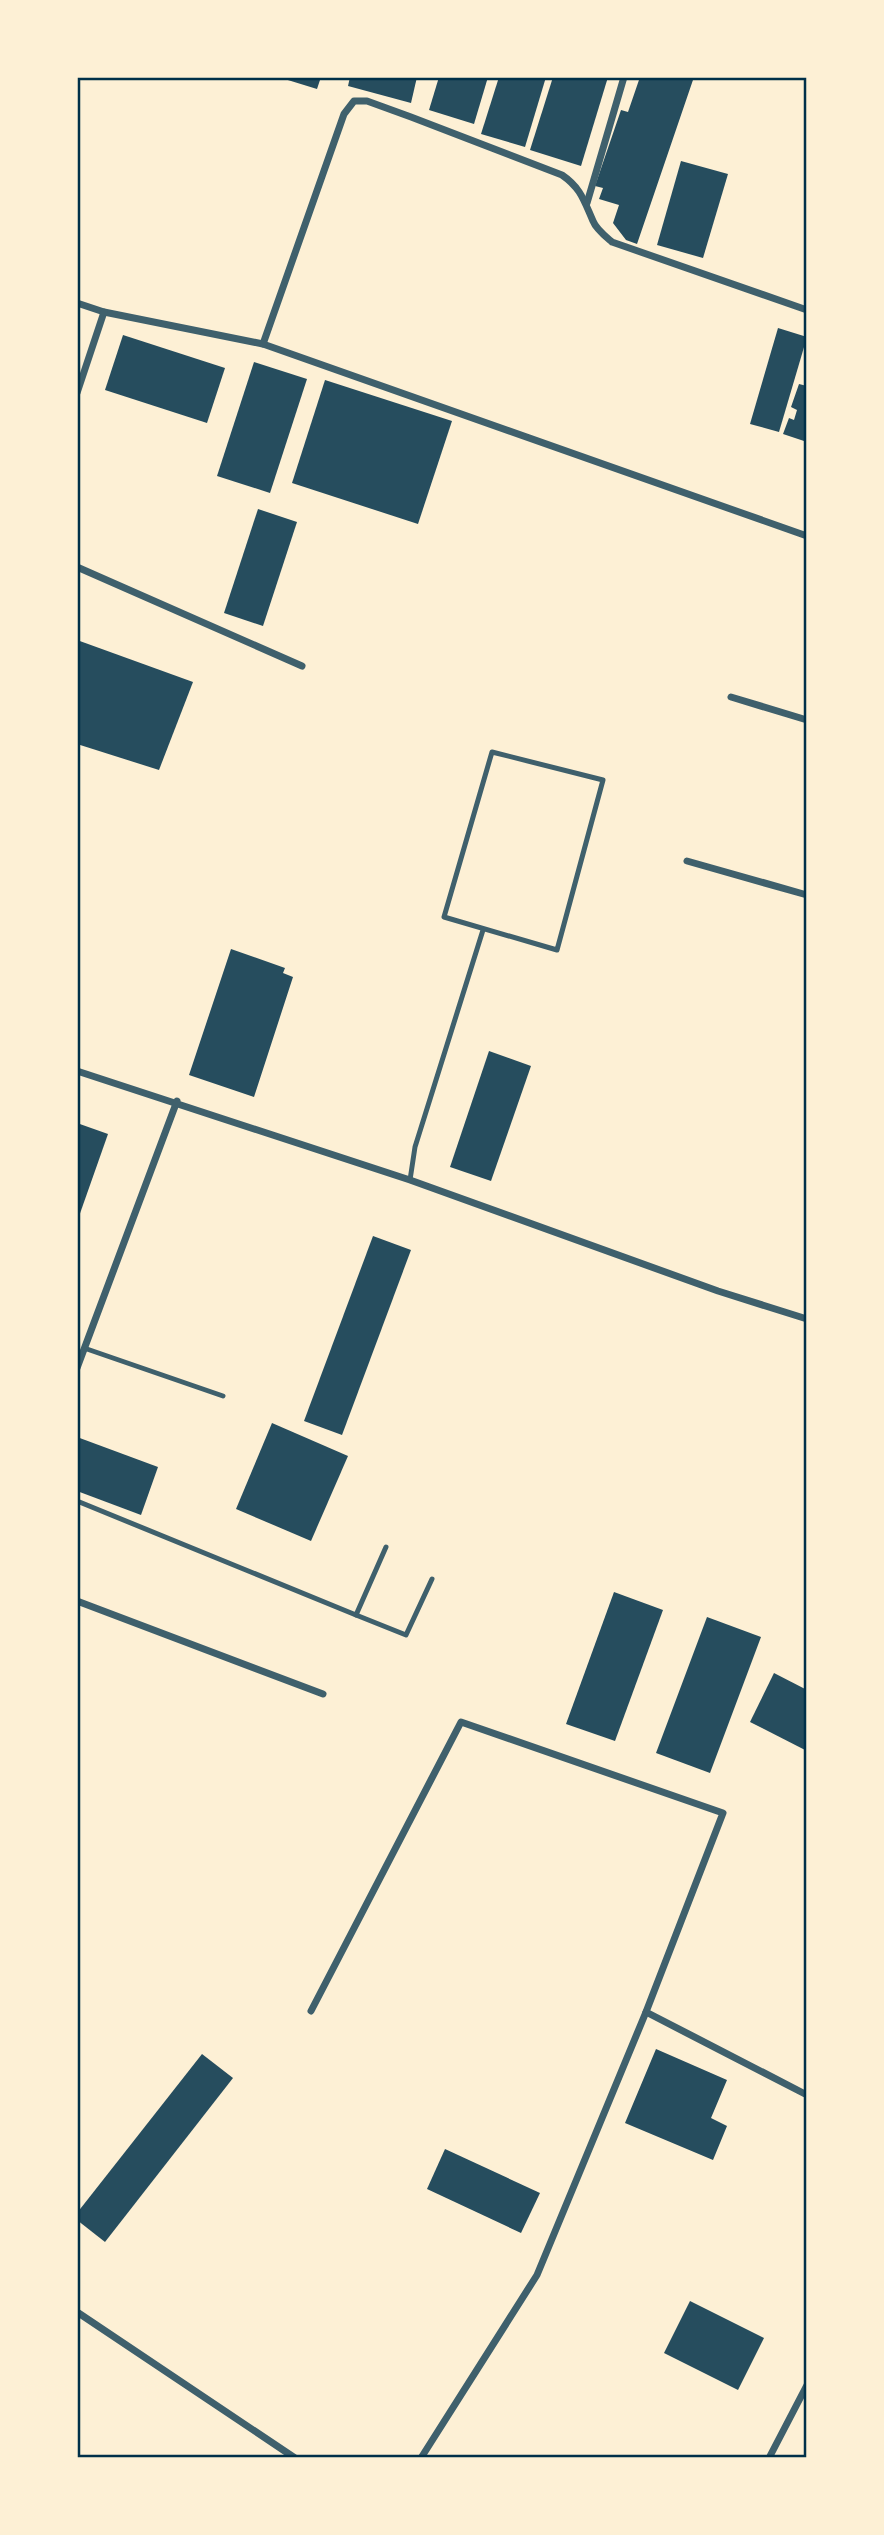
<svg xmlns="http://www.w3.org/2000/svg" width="884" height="2535" font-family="'Space Grotesk',sans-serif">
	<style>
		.building { fill: #264d5e }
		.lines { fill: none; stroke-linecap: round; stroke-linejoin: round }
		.service { stroke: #3f606c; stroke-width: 5 }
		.minor { stroke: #3f606c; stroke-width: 7 }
		.neatline { fill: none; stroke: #003049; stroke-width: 2.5 }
	</style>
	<rect width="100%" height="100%" fill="#fdf0d5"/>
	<!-- building -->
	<g class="building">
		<polygon points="278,77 321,77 317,89"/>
		<polygon points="350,77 417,77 411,103 348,86"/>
		<polygon points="439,77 488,77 474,124 429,110"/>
		<polygon points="499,77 546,77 525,147 481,134"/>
		<polygon points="553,77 608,77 581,166 530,150"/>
		<polygon points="640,77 694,77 637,244 626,240 613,223 619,205 599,199 603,188 595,186 621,110 628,112"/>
		<polygon points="681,161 728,174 703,258 657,245"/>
		<polygon points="778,328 807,337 779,432 750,424"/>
		<polygon points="123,335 225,368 207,423 105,390"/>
		<polygon points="254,362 307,379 270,493 217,476"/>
		<polygon points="325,380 452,421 418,524 292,483"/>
		<polygon points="799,384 807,386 807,442 783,434 789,418 794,420 797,410 791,407"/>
		<polygon points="258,509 297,522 263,626 224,613"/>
		<polygon points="77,640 193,682 159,770 77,744"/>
		<polygon points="231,949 285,968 283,973 293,977 254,1097 189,1075"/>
		<polygon points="489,1051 531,1066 491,1181 450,1167"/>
		<polygon points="77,1123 108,1134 77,1222"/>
		<polygon points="373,1236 411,1250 342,1435 304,1421"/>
		<polygon points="272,1423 348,1456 311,1541 236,1509"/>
		<polygon points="77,1437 158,1467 141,1515 77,1491"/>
		<polygon points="614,1592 663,1610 615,1741 566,1724"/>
		<polygon points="707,1617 761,1637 710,1773 656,1753"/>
		<polygon points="774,1673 807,1690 807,1751 750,1722"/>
		<polygon points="656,2049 727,2080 711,2118 727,2126 713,2160 625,2123"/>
		<polygon points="202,2054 233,2078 105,2242 77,2220 77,2213"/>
		<polygon points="445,2149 540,2193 521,2233 427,2189"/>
		<polygon points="690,2301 764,2338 738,2390 664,2353"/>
	</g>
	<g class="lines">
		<!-- service -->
		<g class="service">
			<polygon points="492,752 603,780 557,950 444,917"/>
			<polyline points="410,1180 415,1147 483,930"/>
			<polyline points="84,1348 223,1396"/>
			<polyline points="77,1501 356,1615 386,1547"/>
			<polyline points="356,1615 406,1635 432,1579"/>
		</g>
		<!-- minor -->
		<g class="minor">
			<polyline points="587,203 624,77"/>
			<polyline points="77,303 104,312 263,344 807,536"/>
			<path d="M263 344 344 114 354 101H367L411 117 562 175C581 188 584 201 593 221 596 229 605 236 612 242L807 310"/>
			<polyline points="77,393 104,312"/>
			<polyline points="77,567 302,666"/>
			<polyline points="731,697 807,720"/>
			<polyline points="687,861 807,895"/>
			<polyline points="77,1071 410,1180 718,1291 807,1319"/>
			<polyline points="77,1368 177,1101"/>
			<polyline points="77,1601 323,1694"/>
			<polyline points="311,2011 461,1722 723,1813 646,2012 537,2275 421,2458"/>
			<polyline points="646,2012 807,2095"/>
			<polyline points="77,2312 295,2458"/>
			<polyline points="769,2458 807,2385"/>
		</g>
	</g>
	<!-- border -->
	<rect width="884" height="2535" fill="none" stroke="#fdf0d5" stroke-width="158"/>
	<rect x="79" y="79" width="726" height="2377" class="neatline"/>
</svg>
